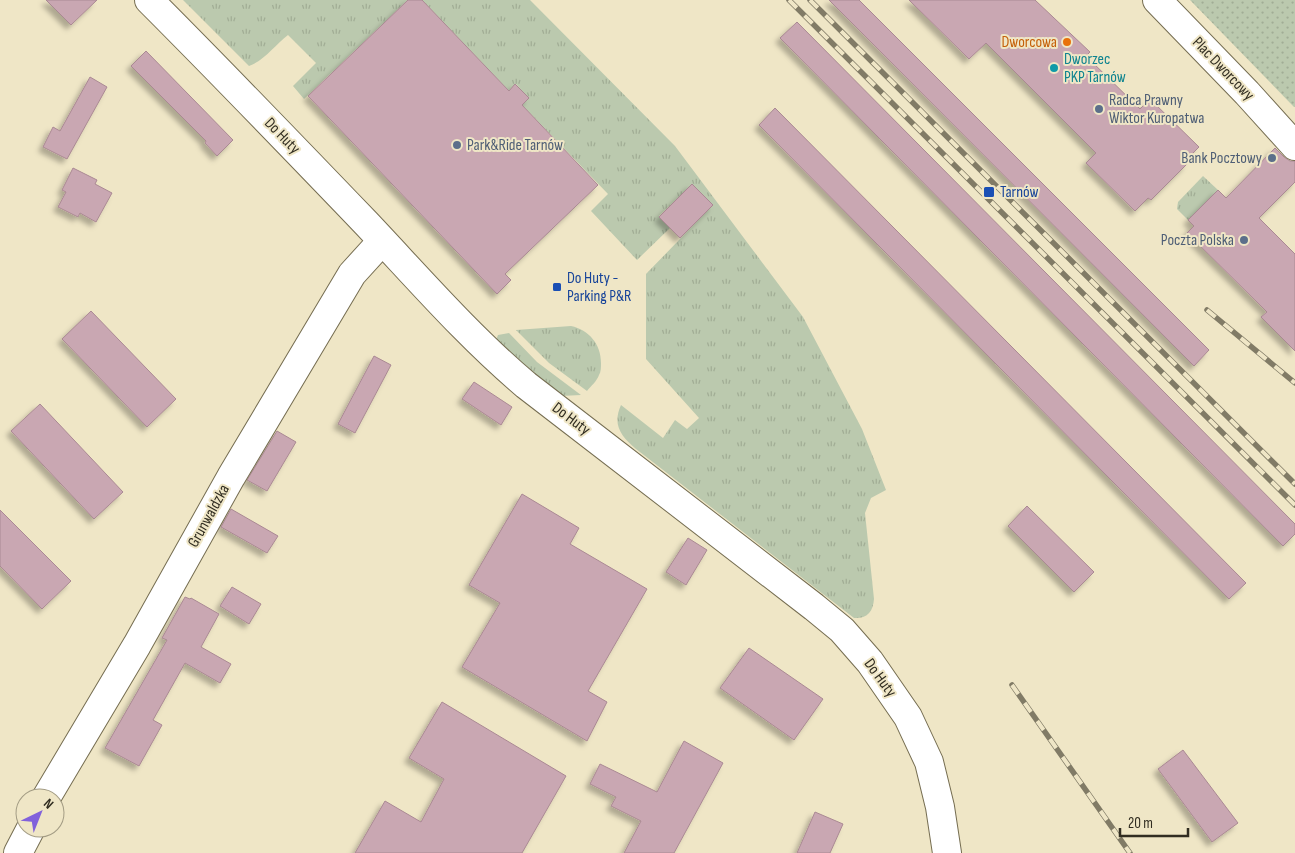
<svg xmlns="http://www.w3.org/2000/svg" width="1295" height="853" font-family="'Sofia Sans Condensed',sans-serif">
	<style>
		.grass { fill: url(#grass-tufts) }
		.park { fill: url(#park-dots) }
		.building { fill: #c9a7b2; stroke: #aa8993; filter: url(#shadow) }
		.lines { fill: none; stroke-linecap: round; stroke-linejoin: round }
		.minor-casing { stroke: #756d51; stroke-width: 30 }
		.minor { stroke: #fff; stroke-width: 28 }
		.rail-casing { stroke: #817b66; stroke-width: 5.5 }
		.rail { stroke: #efe6c6; stroke-width: 4; stroke-dasharray: 11; stroke-linecap: butt }
		.food-dot { fill: #e8710a; stroke: #efe6c6; stroke-width: 2 }
		.culture-dot { fill: #0f9aa8; stroke: #efe6c6; stroke-width: 2 }
		.service-dot { fill: #5c6f8a; stroke: #efe6c6; stroke-width: 2 }
		.transit-dot { fill: #1a4fb4; stroke: #efe6c6; stroke-width: 2 }
		.labels { text-anchor: middle; dominant-baseline: central; stroke-width: 4; stroke-linejoin: round; paint-order: stroke }
		.food-label { font-size: 16px; fill: #c56008; stroke: #efe6c6; text-anchor: end }
		.culture-label { font-size: 16px; fill: #0d838f; stroke: #efe6c6; text-anchor: start }
		.street-label { font-size: 16px; fill: #312d21; stroke: #efe6c6 }
		.service-label { font-size: 16px; fill: #4e5e75; stroke: #efe6c6; text-anchor: start }
		.transit-label { font-size: 16px; fill: #164399; stroke: #efe6c6; text-anchor: start }
	</style>
	<defs>
		<pattern id="grass-tufts" width="24" height="20" patternUnits="userSpaceOnUse" patternTransform="scale(1.25)"><rect width="24" height="20" fill="#bbc9ae"/><path d="M3 7l-1-3M5 7V3M7 7l1-3M15 17l-1-3M17 17v-4M19 17l1-3" fill="none" stroke="#a1ad95"/></pattern>
		<pattern id="park-dots" width="8" height="8" patternUnits="userSpaceOnUse" patternTransform="scale(1.25)"><rect width="8" height="8" fill="#bbc9ae"/><path d="M2 2h.1M6 6h.1" fill="none" stroke="#a1ad95" stroke-width="1.8" stroke-linecap="round"/></pattern>
		<filter id="shadow"><feDropShadow dx="-4.5" dy="4.5" stdDeviation="2.5" flood-color="#0004"/></filter>
	</defs>
	<rect width="100%" height="100%" fill="#efe6c6"/>
	<!-- grass -->
	<g class="grass">
		<path d="M183 0H408L304 99 293 86 316 63 288 35C275 45 265 60 249 66Z"/>
		<path d="M422 0H530L675 146 803 317 862 429 886 490 871 498 865 513 874 599C873 612 867 619 854 618L636 449C621 436 612 425 621 405L663 438 675 420 687 429 699 418 646 359V274L713 205 692 184 659 216 670 228 637 260 591 211 608 194 522 105 528 98 516 84 509 91Z"/>
		<polygon points="1203,176 1218,190 1188,220 1177,209 1178,202"/>
		<path d="M571 326C589 330 601 344 601 363 601 367 601 372 599 375 597 381 591 386 587 391L549 363 516 330Z"/>
		<polygon points="509,333 537,362 581,395 561,396 495,343 498,335"/>
	</g>
	<!-- park -->
	<polygon class="park" points="1190,0 1295,0 1295,107 1294,107"/>
	<!-- building -->
	<g class="building">
		<polygon points="46,0 97,0 71,25"/>
		<polygon points="408,0 422,0 509,91 515,84 529,98 522,105 598,185 505,274 511,280 497,294 308,96"/>
		<polygon points="829,0 859,0 1209,350 1194,366"/>
		<polygon points="909,0 1035,0 1090,52 1086,56 1140,109 1150,99 1199,147 1185,161 1187,164 1151,200 1148,198 1135,211 1086,163 1096,153 986,43 969,59"/>
		<polygon points="797,22 1295,524 1295,534 1283,546 780,38"/>
		<polygon points="146,51 233,140 217,156 205,143 206,141 131,66"/>
		<polygon points="90,77 107,87 67,159 43,147 53,127 60,131"/>
		<polygon points="775,108 1246,583 1229,599 759,125"/>
		<polygon points="1275,148 1284,157 1290,161 1295,161 1295,182 1259,218 1295,254 1295,351 1261,317 1267,312 1187,233 1194,226 1188,220 1218,190 1226,198"/>
		<polygon points="73,168 97,180 95,184 112,193 96,222 80,213 78,217 58,207 66,192 62,190"/>
		<polygon points="692,184 713,205 680,238 659,217"/>
		<polygon points="91,311 176,399 147,427 62,339"/>
		<polygon points="374,356 391,365 355,433 338,424"/>
		<polygon points="474,382 512,407 501,425 462,399"/>
		<polygon points="40,404 123,492 94,519 11,431"/>
		<polygon points="277,431 296,442 267,491 247,480"/>
		<polygon points="522,494 579,528 570,544 647,589 588,691 607,702 587,741 462,667 500,603 469,585"/>
		<polygon points="1027,506 1094,572 1074,592 1008,526"/>
		<polygon points="231,509 278,536 267,553 221,527"/>
		<polygon points="0,510 71,581 42,609 0,566"/>
		<polygon points="688,538 707,550 686,585 666,572"/>
		<polygon points="232,587 261,604 249,624 220,606"/>
		<polygon points="185,597 190,599 191,598 219,614 201,647 231,664 220,683 185,663 153,720 162,725 139,766 105,748 167,640 162,638"/>
		<polygon points="749,648 823,699 794,740 720,688"/>
		<polygon points="442,702 566,776 522,853 355,853 385,801 421,822 444,779 409,758"/>
		<polygon points="684,741 723,763 674,853 624,853 641,821 611,806 616,797 590,784 600,764 657,792"/>
		<polygon points="1183,750 1238,823 1212,842 1158,769"/>
		<polygon points="815,812 843,824 830,853 797,853"/>
	</g>
	<g class="lines">
		<!-- minor casing -->
		<g class="minor-casing">
			<g id="minor">
				<path d="M149 0C222 73 294 148 366 223 418 278 468 336 526 385L814 607 842 630 870 662 908 717 929 762 940 807 947 853"/>
				<polyline points="1157,0 1247,93 1295,146"/>
				<polyline points="46,798 137,645 231,477 352,274 382,241"/>
				<polyline points="18,853 31,828"/>
			</g>
		</g>
		<!-- minor -->
		<use href="#minor" class="minor"/>
		<!-- rail casing -->
		<g class="rail-casing">
			<g id="rail">
				<polyline points="789,0 1295,505"/>
				<polyline points="810,0 1295,484"/>
				<polyline points="1207,310 1295,383"/>
				<polyline points="1012,685 1130,853"/>
			</g>
		</g>
		<!-- rail -->
		<use href="#rail" class="rail"/>
	</g>
	<!-- markers -->
	<circle class="food-dot" cx="1067" cy="42" r="5"/>
	<circle class="culture-dot" cx="1054" cy="68" r="5"/>
	<g class="service-dot">
		<circle cx="1099" cy="109" r="5"/>
		<circle cx="457" cy="145" r="5"/>
		<circle cx="1272" cy="158" r="5"/>
		<circle cx="1244" cy="240" r="5"/>
	</g>
	<g class="transit-dot">
		<rect x="983" y="186" width="12" height="12" rx="2.5"/>
		<rect x="552" y="282" width="10" height="10" rx="2.5"/>
	</g>
	<g class="labels">
		<!-- food labels -->
		<g class="food-label">
			<text x="1057" y="42">Dworcowa</text>
		</g>
		<!-- culture labels -->
		<g class="culture-label">
			<text x="1064" y="59">Dworzec<tspan x="1064" dy="18">PKP Tarnów</tspan></text>
		</g>
		<!-- street labels -->
		<g class="street-label">
			<text transform="translate(1223 69) rotate(46)">Plac Dworcowy</text>
			<text transform="translate(282 136) rotate(46)">Do Huty</text>
			<text transform="translate(571 419) rotate(37)">Do Huty</text>
			<text transform="translate(209 516) rotate(-61)">Grunwaldzka</text>
			<text transform="translate(880 678) rotate(54)">Do Huty</text>
		</g>
		<!-- service labels -->
		<g class="service-label">
			<text x="1109" y="100">Radca Prawny<tspan x="1109" dy="18">Wiktor Kuropatwa</tspan></text>
			<text x="467" y="145">Park&amp;Ride Tarnów</text>
			<text x="1262" y="158" text-anchor="end">Bank Pocztowy</text>
			<text x="1234" y="240" text-anchor="end">Poczta Polska</text>
		</g>
		<!-- transit labels -->
		<g class="transit-label">
			<text x="1000" y="192">Tarnów</text>
			<text x="567" y="278">Do Huty -<tspan x="567" dy="18">Parking P&amp;R</tspan></text>
		</g>
	</g>
	<!-- north arrow -->
	<g transform="translate(40 813) rotate(43)"><circle r="24" fill="#efe6c6" stroke="#a39c84"/>
	<path d="M0-4L9 19L0 12L-9 19Z" fill="#8161db"/>
	<text y="-8" font-size="14" font-weight="bold" text-anchor="middle" fill="#312d21">N</text>
	</g>
	<!-- scale -->
	<path d="M1120 828v8h68v-8" fill="none" stroke="#312d21" stroke-width="2.5"/>
	<text x="1128" y="828" font-size="15" fill="#312d21" stroke="#efe6c6" stroke-width="4" paint-order="stroke">20 m</text>
</svg>
